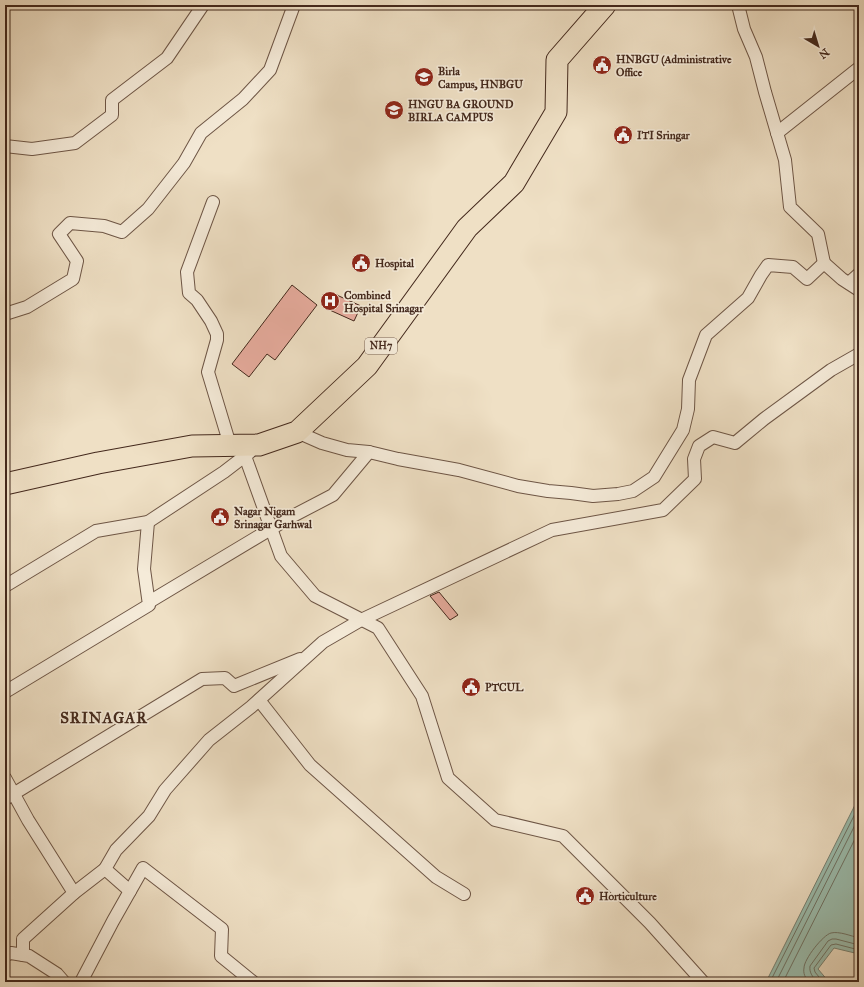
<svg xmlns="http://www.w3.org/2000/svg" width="864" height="987" font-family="'IM FELL Great Primer',serif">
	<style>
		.water { fill: #9bbeaf; stroke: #788274 }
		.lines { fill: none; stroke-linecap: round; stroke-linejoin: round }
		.shore { stroke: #6f7366; stroke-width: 1 }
		.building { fill: #e7ac9e; stroke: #43281c }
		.street-casing { stroke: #6e5646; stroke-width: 14 }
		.highway-casing { stroke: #43281c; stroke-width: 23 }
		.street { stroke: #f5ebd9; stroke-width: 12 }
		.highway { stroke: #efe0c5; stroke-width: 21 }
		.labels { text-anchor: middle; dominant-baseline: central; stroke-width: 3.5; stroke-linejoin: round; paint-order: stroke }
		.shield { fill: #f5ebd9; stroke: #786255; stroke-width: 1 }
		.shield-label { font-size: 10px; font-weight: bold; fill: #43281c }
		.poi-label { font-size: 11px; font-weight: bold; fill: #43281c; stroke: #f5ebd9; text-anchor: start }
		.district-label { font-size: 15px; font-weight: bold; letter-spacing: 1px; fill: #43281c; stroke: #f5ebd9 }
	</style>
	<rect width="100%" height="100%" fill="#efe0c5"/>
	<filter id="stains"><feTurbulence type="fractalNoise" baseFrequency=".005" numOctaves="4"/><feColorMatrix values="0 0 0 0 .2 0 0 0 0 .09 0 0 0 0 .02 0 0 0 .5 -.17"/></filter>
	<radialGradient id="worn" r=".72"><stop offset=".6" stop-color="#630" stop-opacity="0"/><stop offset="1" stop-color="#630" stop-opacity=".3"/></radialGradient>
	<!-- water -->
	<polygon class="water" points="859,797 859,954 834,948 818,969 829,982 766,982"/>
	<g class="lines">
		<!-- shore -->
		<g class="shore">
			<polyline points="770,982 859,806"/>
			<polyline points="776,982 859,817"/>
			<polyline points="783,982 859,831"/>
			<path d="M809 982C805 978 803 973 804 968 804 959 823 935 831 933 839 931 851 936 859 938"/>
			<path d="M817 982C813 977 809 973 810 966L828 941 832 939H836L859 945"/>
			<polyline points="823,982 815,972 814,968 831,945 836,944 859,950"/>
		</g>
	</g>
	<!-- building -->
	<g class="building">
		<polygon points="292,285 317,305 275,360 267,354 249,377 232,364"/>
		<polygon points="330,292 361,306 354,321 323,307"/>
		<polygon points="439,592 458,615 450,620 430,596"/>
	</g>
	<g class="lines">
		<!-- street casing -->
		<g class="street-casing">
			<g id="street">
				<polyline points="738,5 744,29 756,57 765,92 785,160 790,207 818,234 824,263"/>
				<polyline points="777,133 859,68"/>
				<polyline points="5,146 32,149 75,143 112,115 112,100 167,58 203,5"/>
				<polyline points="213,202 187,272 189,293 197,300 211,321 217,334 217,340 208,372 230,445"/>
				<polyline points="849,283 859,274"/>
				<polyline points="5,314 27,307 73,279 77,261 59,234 70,223 104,226 122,232 148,209 184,163 201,133 243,99 270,70 294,5"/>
				<polyline points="297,432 322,443 347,450 369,452 398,459 459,470 518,486 548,491 571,493 593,496 618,494 633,491 654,477 683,430 688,409 689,380 706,335 748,298 761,275 768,265 793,267 807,279 824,263 842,279 859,290"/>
				<polyline points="245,456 281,556 315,596 378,628 422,696 448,778 495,820 563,836 650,923 703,982"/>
				<polyline points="5,586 96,531 148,522 224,472 250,452"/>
				<polyline points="149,602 289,518 333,495 369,452"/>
				<polyline points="5,692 149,605 144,569 148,522"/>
				<polyline points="259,700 310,765 436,877 464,894"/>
				<polyline points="5,778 28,820 74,893"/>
				<polyline points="5,799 202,679 225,678 234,686 300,659"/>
				<polyline points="130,891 105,869 116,850 149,816 165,790 209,740 251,707 323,642 361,620 552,530 663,510 695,479 694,459 699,446 713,437 735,443 764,419 831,370 859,354"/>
				<polyline points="5,955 11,953 29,956 57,974 64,982"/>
				<polyline points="23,955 23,939 74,893 105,869"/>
				<polyline points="81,982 113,921 143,868 222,929 221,956 253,982"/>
			</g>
		</g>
		<!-- highway casing -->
		<g class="highway-casing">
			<polyline id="highway" points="5,484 98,463 192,446 259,445 297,432 367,366 467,228 514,183 556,112 557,60 605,5"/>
		</g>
		<!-- street -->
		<use href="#street" class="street"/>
		<!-- highway -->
		<use href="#highway" class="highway"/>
	</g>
	<!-- icons -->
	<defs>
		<g id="civic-disc" transform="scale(1)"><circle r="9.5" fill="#8f2418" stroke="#f5ebd9"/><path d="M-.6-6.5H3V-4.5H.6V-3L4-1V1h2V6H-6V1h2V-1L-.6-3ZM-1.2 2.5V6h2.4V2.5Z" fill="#fff"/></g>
		<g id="university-disc" transform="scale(1)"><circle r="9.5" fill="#8f2418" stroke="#f5ebd9"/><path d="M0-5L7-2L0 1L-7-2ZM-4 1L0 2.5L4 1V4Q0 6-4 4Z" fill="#fff"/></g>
		<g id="hospital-disc" transform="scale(1)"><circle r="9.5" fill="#8f2418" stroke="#f5ebd9"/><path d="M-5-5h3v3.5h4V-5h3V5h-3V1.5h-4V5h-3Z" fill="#fff"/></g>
	</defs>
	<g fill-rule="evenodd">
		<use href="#civic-disc" x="602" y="65"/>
		<use href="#university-disc" x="424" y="77"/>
		<use href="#university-disc" x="394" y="110"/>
		<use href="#civic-disc" x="623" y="135"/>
		<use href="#civic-disc" x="361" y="263"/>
		<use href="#hospital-disc" x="330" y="301"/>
		<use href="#civic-disc" x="220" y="517"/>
		<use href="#civic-disc" x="471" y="687"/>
		<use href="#civic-disc" x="585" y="896"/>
	</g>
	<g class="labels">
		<!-- shield labels -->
		<rect class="shield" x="365" y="338" width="32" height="16" rx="3"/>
		<g class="shield-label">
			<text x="381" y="346">NH7</text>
		</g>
		<!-- poi labels -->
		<g class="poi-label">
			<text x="616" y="59">HNBGU (Administrative<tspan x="616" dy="13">Office</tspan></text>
			<text x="438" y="71">Birla<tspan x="438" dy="13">Campus, HNBGU</tspan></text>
			<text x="408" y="104">HNGU BA GROUND<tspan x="408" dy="13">BIRLA CAMPUS</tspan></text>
			<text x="637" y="135">ITI Sringar</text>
			<text x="375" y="263">Hospital</text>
			<text x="344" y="295">Combined<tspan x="344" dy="13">Hospital Srinagar</tspan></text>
			<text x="234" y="511">Nagar Nigam<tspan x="234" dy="13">Srinagar Garhwal</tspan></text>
			<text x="485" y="687">PTCUL</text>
			<text x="599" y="896">Horticulture</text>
		</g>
		<!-- district labels -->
		<g class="district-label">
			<text x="104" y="718">SRINAGAR</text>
		</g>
	</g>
	<!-- margin -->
	<rect width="864" height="987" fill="none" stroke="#efe0c5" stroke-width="20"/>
	<rect x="6" y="6" width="852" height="975" fill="none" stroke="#43281c" stroke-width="2"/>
	<rect x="10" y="10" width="844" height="967" fill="none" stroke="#43281c"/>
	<!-- north arrow -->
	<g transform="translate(818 46) rotate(142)" stroke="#f5ebd9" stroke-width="3" paint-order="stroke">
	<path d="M0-3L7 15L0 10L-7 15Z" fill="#43281c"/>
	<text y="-6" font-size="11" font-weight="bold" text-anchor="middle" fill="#43281c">N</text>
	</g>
	<rect width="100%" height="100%" filter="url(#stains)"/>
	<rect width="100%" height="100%" fill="url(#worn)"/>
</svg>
